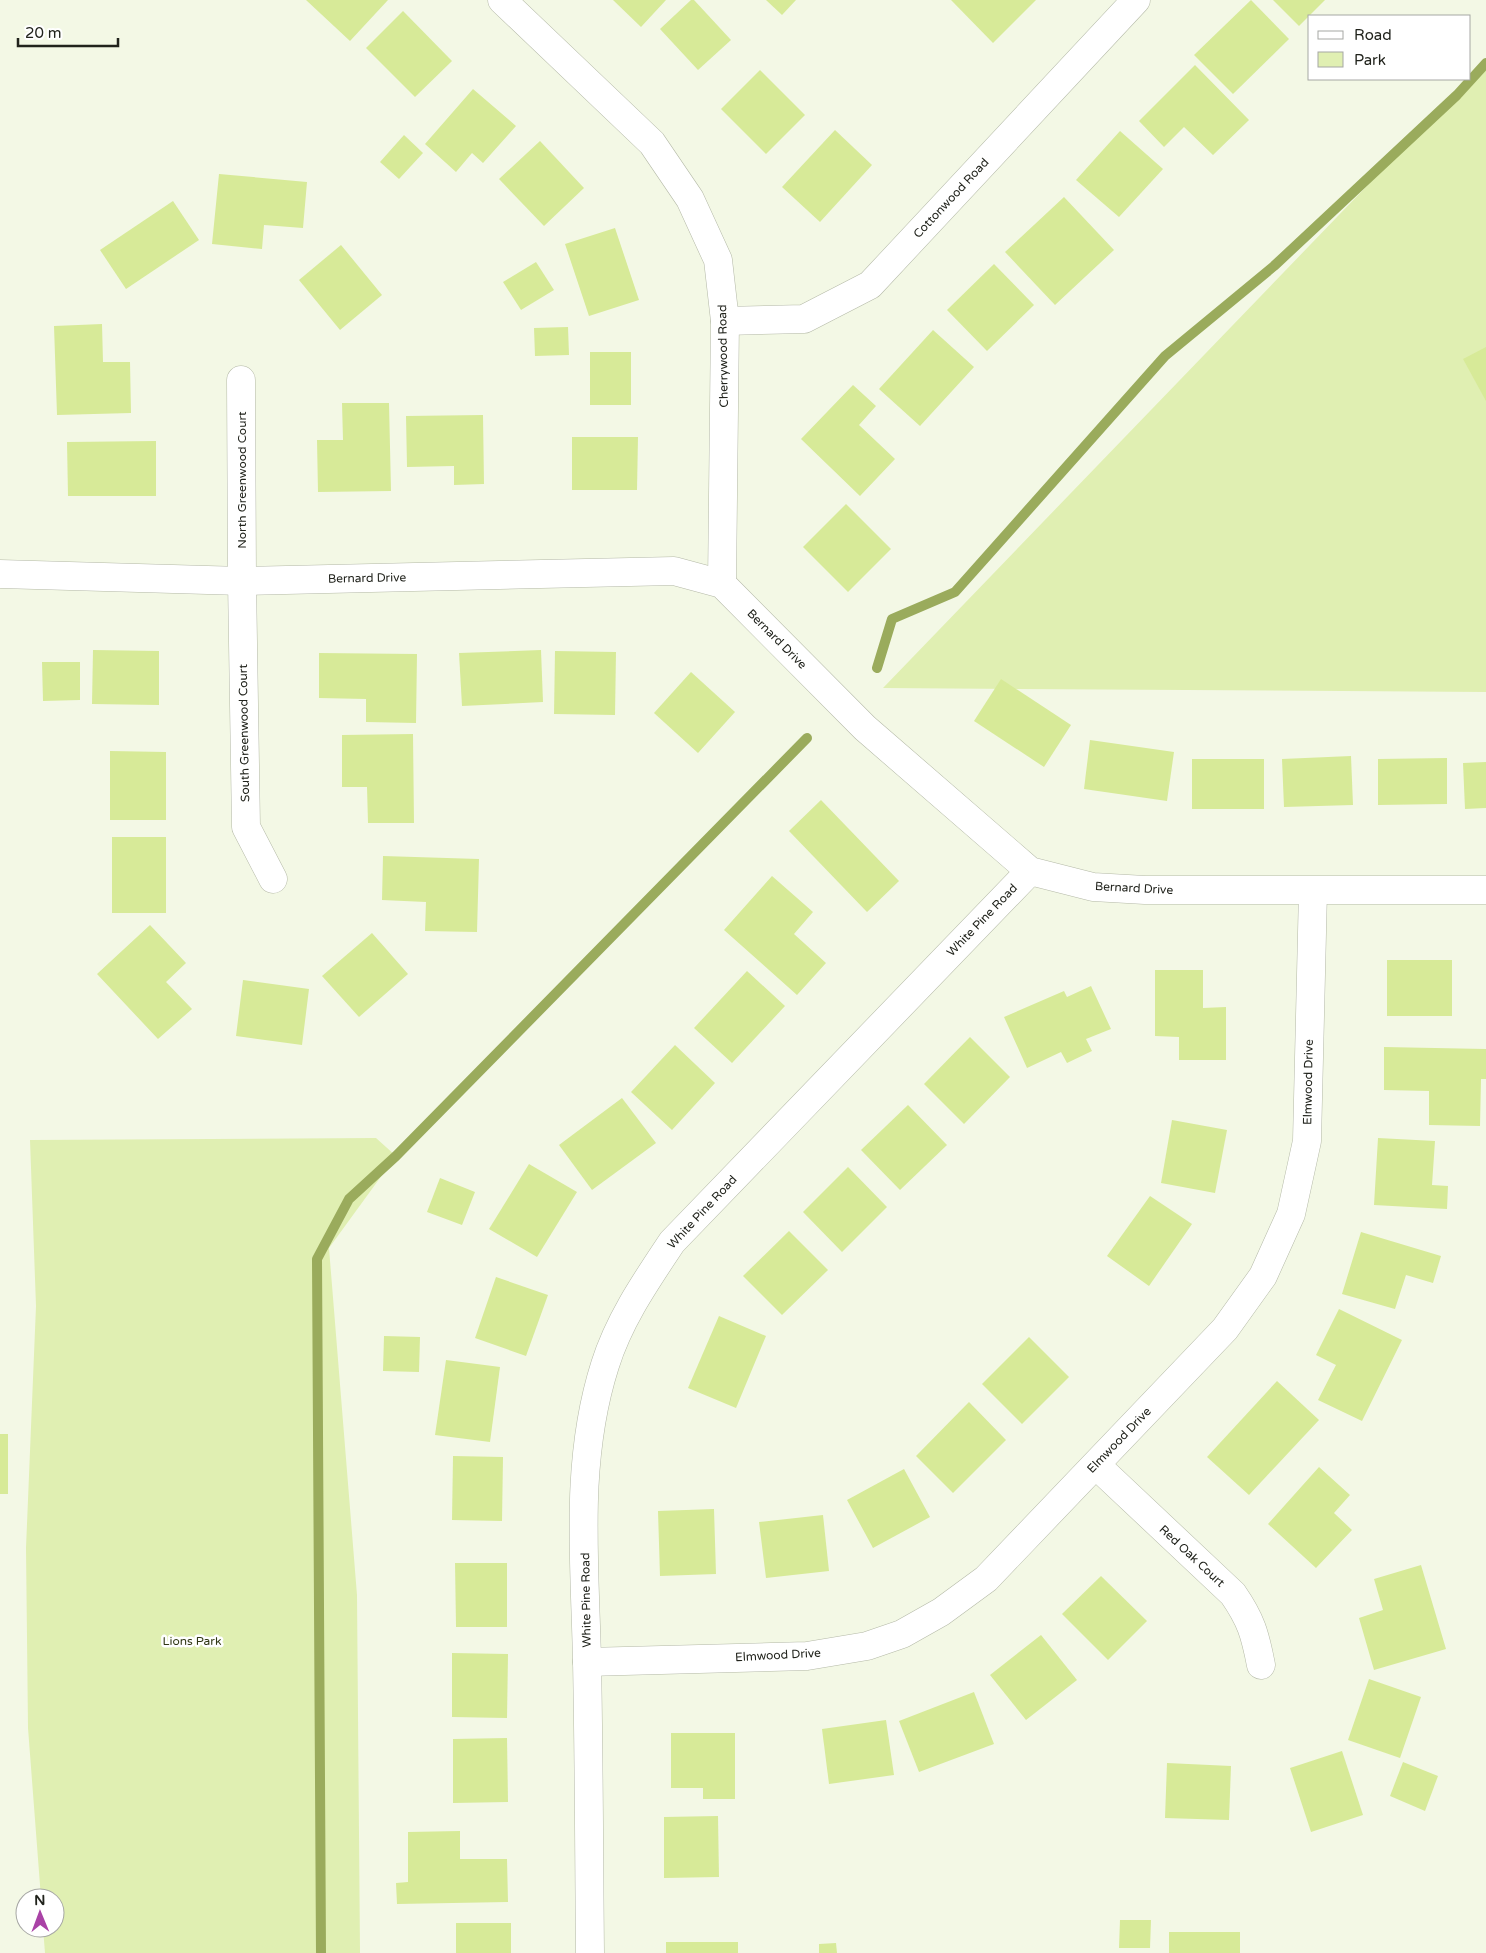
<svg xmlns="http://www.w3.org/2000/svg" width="1486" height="1953" font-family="'Varela Round',sans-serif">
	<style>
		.green { fill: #e0efb2 }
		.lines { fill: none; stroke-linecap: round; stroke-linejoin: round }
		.stream { stroke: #9aab5c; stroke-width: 10 }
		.building { fill: #d7ea98 }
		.minor-casing { stroke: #b4b9a7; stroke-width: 29 }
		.minor { stroke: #fff; stroke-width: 28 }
		.labels { text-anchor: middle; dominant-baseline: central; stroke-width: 5; stroke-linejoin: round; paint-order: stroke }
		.street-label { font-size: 12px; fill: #21231c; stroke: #fff }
		.park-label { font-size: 12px; fill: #303714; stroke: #fff }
	</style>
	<rect width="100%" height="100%" fill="#f3f8e5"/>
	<!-- green -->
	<g class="green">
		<polygon points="1486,60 1486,692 883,688 1470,79"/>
		<polygon points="376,1138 396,1156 329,1248 357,1595 360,1953 45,1953 43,1928 55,1928 55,1898 41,1898 28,1728 26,1548 36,1306 30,1140"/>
	</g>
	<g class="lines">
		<!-- stream -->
		<g class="stream">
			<polyline points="877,668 892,619 955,592 1165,356 1274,266 1457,95 1486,63"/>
			<polyline points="321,1953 317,1259 349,1199 396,1156 807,738"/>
		</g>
	</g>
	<!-- building -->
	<g class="building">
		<polygon points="306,0 388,0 350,41"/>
		<polygon points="613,0 666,0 641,27"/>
		<polygon points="691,0 694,0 731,40 698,70 660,29"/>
		<polygon points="766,0 796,0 782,15"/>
		<polygon points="951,0 1036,0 993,43"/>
		<polygon points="1251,0 1289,39 1233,94 1194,55"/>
		<polygon points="1273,0 1325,0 1299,26"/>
		<polygon points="403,11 452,61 415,97 366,48"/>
		<polygon points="1195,65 1249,120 1213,155 1184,127 1164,147 1139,121"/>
		<polygon points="760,70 805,115 766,154 721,109"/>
		<polygon points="473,89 516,126 483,163 472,153 456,172 425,144"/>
		<polygon points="835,130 872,165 820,222 782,187"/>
		<polygon points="1120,131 1163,169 1119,217 1076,180"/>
		<polygon points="404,135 423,153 399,179 380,162"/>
		<polygon points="540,141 584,188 544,226 499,179"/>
		<polygon points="219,174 307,182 303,228 264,225 262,249 212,244"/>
		<polygon points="1064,197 1114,250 1055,305 1005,252"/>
		<polygon points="173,201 199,240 126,289 100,250"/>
		<polygon points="615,228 639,300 589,316 565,244"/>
		<polygon points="341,245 382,295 340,330 299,280"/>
		<polygon points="536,262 554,290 521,310 503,282"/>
		<polygon points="994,264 1034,305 987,351 947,310"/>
		<polygon points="102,324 103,362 130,362 131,413 57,415 54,326"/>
		<polygon points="568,327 569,355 535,356 534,328"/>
		<polygon points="933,330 974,367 920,426 879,389"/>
		<polygon points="1486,347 1486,401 1463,359"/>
		<rect x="590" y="352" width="41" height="53"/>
		<polygon points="853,385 876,406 859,425 895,459 860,496 801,439"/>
		<polygon points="342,403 389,403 391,491 318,492 317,440 343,440"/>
		<polygon points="483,415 484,484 454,485 454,466 407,467 406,416"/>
		<polygon points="572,437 638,437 637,490 572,490"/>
		<polygon points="156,441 156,496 68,496 67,442"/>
		<polygon points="846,504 891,549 848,592 803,547"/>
		<polygon points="93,650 159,651 159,705 92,704"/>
		<polygon points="541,650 543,702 462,706 459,653"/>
		<polygon points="555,651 616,652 615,715 554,714"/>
		<polygon points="319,653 417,654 416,723 366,722 366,699 319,698"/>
		<polygon points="42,662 80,662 80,700 43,701"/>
		<polygon points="691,672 735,712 698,753 654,713"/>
		<polygon points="1001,679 1071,725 1044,767 974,721"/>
		<polygon points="413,734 414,823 368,823 367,787 342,787 342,735"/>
		<polygon points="1090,740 1174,752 1167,801 1084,789"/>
		<polygon points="110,751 166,752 166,820 110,820"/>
		<polygon points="1351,756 1353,805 1284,807 1282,759"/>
		<polygon points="1447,758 1447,804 1378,805 1378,759"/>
		<rect x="1192" y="759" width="72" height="50"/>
		<polygon points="1486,762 1486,808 1465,809 1463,763"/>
		<polygon points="821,800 899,881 867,912 789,831"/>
		<rect x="112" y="837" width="54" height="76"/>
		<polygon points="383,856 479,859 477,932 425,931 426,902 382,900"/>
		<polygon points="772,876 813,912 794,934 826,963 797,995 724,930"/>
		<polygon points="150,925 186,963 166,982 192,1009 158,1039 97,974"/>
		<polygon points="372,933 408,974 359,1017 322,976"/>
		<rect x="1387" y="960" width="65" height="56"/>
		<polygon points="1155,970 1203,970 1203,1008 1226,1007 1226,1060 1179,1060 1179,1037 1155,1036"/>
		<polygon points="747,971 785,1006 732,1063 694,1028"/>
		<polygon points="243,980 309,989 302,1045 236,1036"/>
		<polygon points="1091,986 1111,1029 1086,1039 1092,1051 1067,1063 1061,1052 1027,1068 1004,1017 1064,991 1067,997"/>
		<polygon points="970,1037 1010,1077 964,1124 924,1084"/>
		<polygon points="675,1045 715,1083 672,1130 631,1092"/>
		<polygon points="1384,1047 1486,1049 1486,1079 1481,1079 1480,1126 1429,1125 1429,1091 1384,1090"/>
		<polygon points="622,1098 656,1143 592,1190 559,1145"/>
		<polygon points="908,1105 947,1145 900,1190 861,1150"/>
		<polygon points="1172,1120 1227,1130 1215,1193 1161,1183"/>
		<polygon points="1378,1138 1435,1141 1432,1185 1448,1186 1447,1209 1374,1205"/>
		<polygon points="529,1164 577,1192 537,1257 489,1229"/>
		<polygon points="848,1167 887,1207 842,1252 803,1212"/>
		<polygon points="440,1178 475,1192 462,1225 427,1212"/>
		<polygon points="1150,1196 1192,1224 1149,1286 1107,1256"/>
		<polygon points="789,1231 828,1270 782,1315 743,1276"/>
		<polygon points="1361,1232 1441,1256 1433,1283 1406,1275 1395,1309 1342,1294"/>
		<polygon points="496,1277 548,1295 526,1356 475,1338"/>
		<polygon points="1339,1309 1402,1340 1362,1421 1318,1400 1336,1365 1316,1355"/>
		<polygon points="719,1316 766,1336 736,1408 688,1388"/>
		<polygon points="384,1336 420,1337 419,1372 383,1371"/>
		<polygon points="1029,1337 1069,1377 1022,1424 982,1384"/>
		<polygon points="446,1360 500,1367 490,1442 435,1435"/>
		<polygon points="1277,1381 1319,1420 1249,1495 1207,1457"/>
		<polygon points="969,1402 1006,1440 953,1493 916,1456"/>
		<rect x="0" y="1434" width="8" height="60"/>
		<polygon points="453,1456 503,1457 502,1521 452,1520"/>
		<polygon points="1319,1467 1350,1495 1334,1513 1352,1530 1316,1568 1268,1524"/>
		<polygon points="904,1469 930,1517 873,1548 847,1500"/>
		<polygon points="714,1509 716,1574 660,1576 658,1511"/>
		<polygon points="823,1515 829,1571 766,1578 759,1522"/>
		<polygon points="455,1563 507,1563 507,1627 456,1627"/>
		<polygon points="1421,1565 1446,1649 1374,1670 1359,1618 1383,1610 1374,1579"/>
		<polygon points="1101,1576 1147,1621 1108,1660 1062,1614"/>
		<polygon points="1041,1635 1077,1680 1026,1720 990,1675"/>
		<polygon points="452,1653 508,1654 507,1718 452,1717"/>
		<polygon points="1369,1679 1421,1697 1400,1758 1348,1740"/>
		<polygon points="974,1692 994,1744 919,1772 899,1721"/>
		<polygon points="886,1720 894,1775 829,1784 822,1729"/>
		<polygon points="671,1733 735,1733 735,1799 703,1799 703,1788 671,1788"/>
		<polygon points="507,1738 508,1802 453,1803 453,1739"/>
		<polygon points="1342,1751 1363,1815 1311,1832 1290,1768"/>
		<polygon points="1403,1762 1438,1776 1425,1811 1390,1796"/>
		<polygon points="1167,1763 1231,1766 1229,1820 1165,1818"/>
		<polygon points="718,1816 719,1877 664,1878 664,1817"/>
		<polygon points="460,1831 460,1859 507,1859 508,1902 397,1904 396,1883 408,1882 408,1832"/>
		<polygon points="1120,1920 1151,1920 1150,1948 1119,1948"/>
		<rect x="456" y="1923" width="55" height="30"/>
		<rect x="1169" y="1932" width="71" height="21"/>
		<rect x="666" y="1942" width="72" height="11"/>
		<polygon points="836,1943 837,1953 819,1953 819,1944"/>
	</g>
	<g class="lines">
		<!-- minor casing -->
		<g class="minor-casing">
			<g id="minor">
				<polyline points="502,0 652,143 690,199 718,260 725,321 722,584"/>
				<polyline points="725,321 804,319 870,285 1136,0"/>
				<polyline points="241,380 242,581 246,827 273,879"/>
				<polyline points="0,574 242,581 674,571 722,584 865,728 1030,871 1093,887 1145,890 1486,890"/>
				<path d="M1096 1465 1233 1594C1251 1620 1255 1634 1261 1665"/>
				<polyline points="587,1662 807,1656 867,1646 902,1634 941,1612 986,1579 1225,1329 1263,1276 1291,1214 1307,1141 1313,891"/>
				<path d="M590 1953C589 1856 589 1759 587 1661 585 1561 574 1462 605 1365 619 1320 646 1281 672 1242L1030 871"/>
			</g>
		</g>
		<!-- minor -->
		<use href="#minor" class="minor"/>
	</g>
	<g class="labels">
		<!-- street labels -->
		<g class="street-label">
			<text transform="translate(951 198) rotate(-47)">Cottonwood Road</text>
			<text transform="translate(723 356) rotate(-91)">Cherrywood Road</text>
			<text transform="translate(242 480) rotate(-90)">North Greenwood Court</text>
			<text transform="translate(367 578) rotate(-1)">Bernard Drive</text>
			<text transform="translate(777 639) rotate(45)">Bernard Drive</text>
			<text transform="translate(244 733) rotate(-91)">South Greenwood Court</text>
			<text transform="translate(1134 888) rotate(3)">Bernard Drive</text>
			<text transform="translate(982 920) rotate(-46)">White Pine Road</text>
			<text transform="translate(1308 1082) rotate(-89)">Elmwood Drive</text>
			<text transform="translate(702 1212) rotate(-47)">White Pine Road</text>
			<text transform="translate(1119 1440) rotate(-46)">Elmwood Drive</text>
			<text transform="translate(1192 1556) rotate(43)">Red Oak Court</text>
			<text transform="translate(586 1600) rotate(-91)">White Pine Road</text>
			<text transform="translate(778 1655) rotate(-3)">Elmwood Drive</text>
		</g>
		<!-- park labels -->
		<g class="park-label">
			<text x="192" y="1641">Lions Park</text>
		</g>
	</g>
	<!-- legend -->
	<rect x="1308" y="15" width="162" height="65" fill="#ffffff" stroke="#a6a7a4"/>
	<rect x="1318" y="31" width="25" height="8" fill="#ffffff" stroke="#a6a7a4"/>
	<text x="1354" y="40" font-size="15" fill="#21231c">Road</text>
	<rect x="1318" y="52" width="25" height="15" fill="#e0efb2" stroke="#a6a7a4"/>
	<text x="1354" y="65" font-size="15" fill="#21231c">Park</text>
	<!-- north arrow -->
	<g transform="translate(40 1913) rotate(359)"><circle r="24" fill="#ffffff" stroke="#a6a7a4"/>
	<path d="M0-4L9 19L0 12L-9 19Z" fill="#a942a6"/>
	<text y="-8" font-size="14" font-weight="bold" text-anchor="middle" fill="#21231c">N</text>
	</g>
	<!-- scale -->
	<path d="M18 38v8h100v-8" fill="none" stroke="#21231c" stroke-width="2.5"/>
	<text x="25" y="38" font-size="15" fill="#21231c" stroke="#ffffff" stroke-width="4" paint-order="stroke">20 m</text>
</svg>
